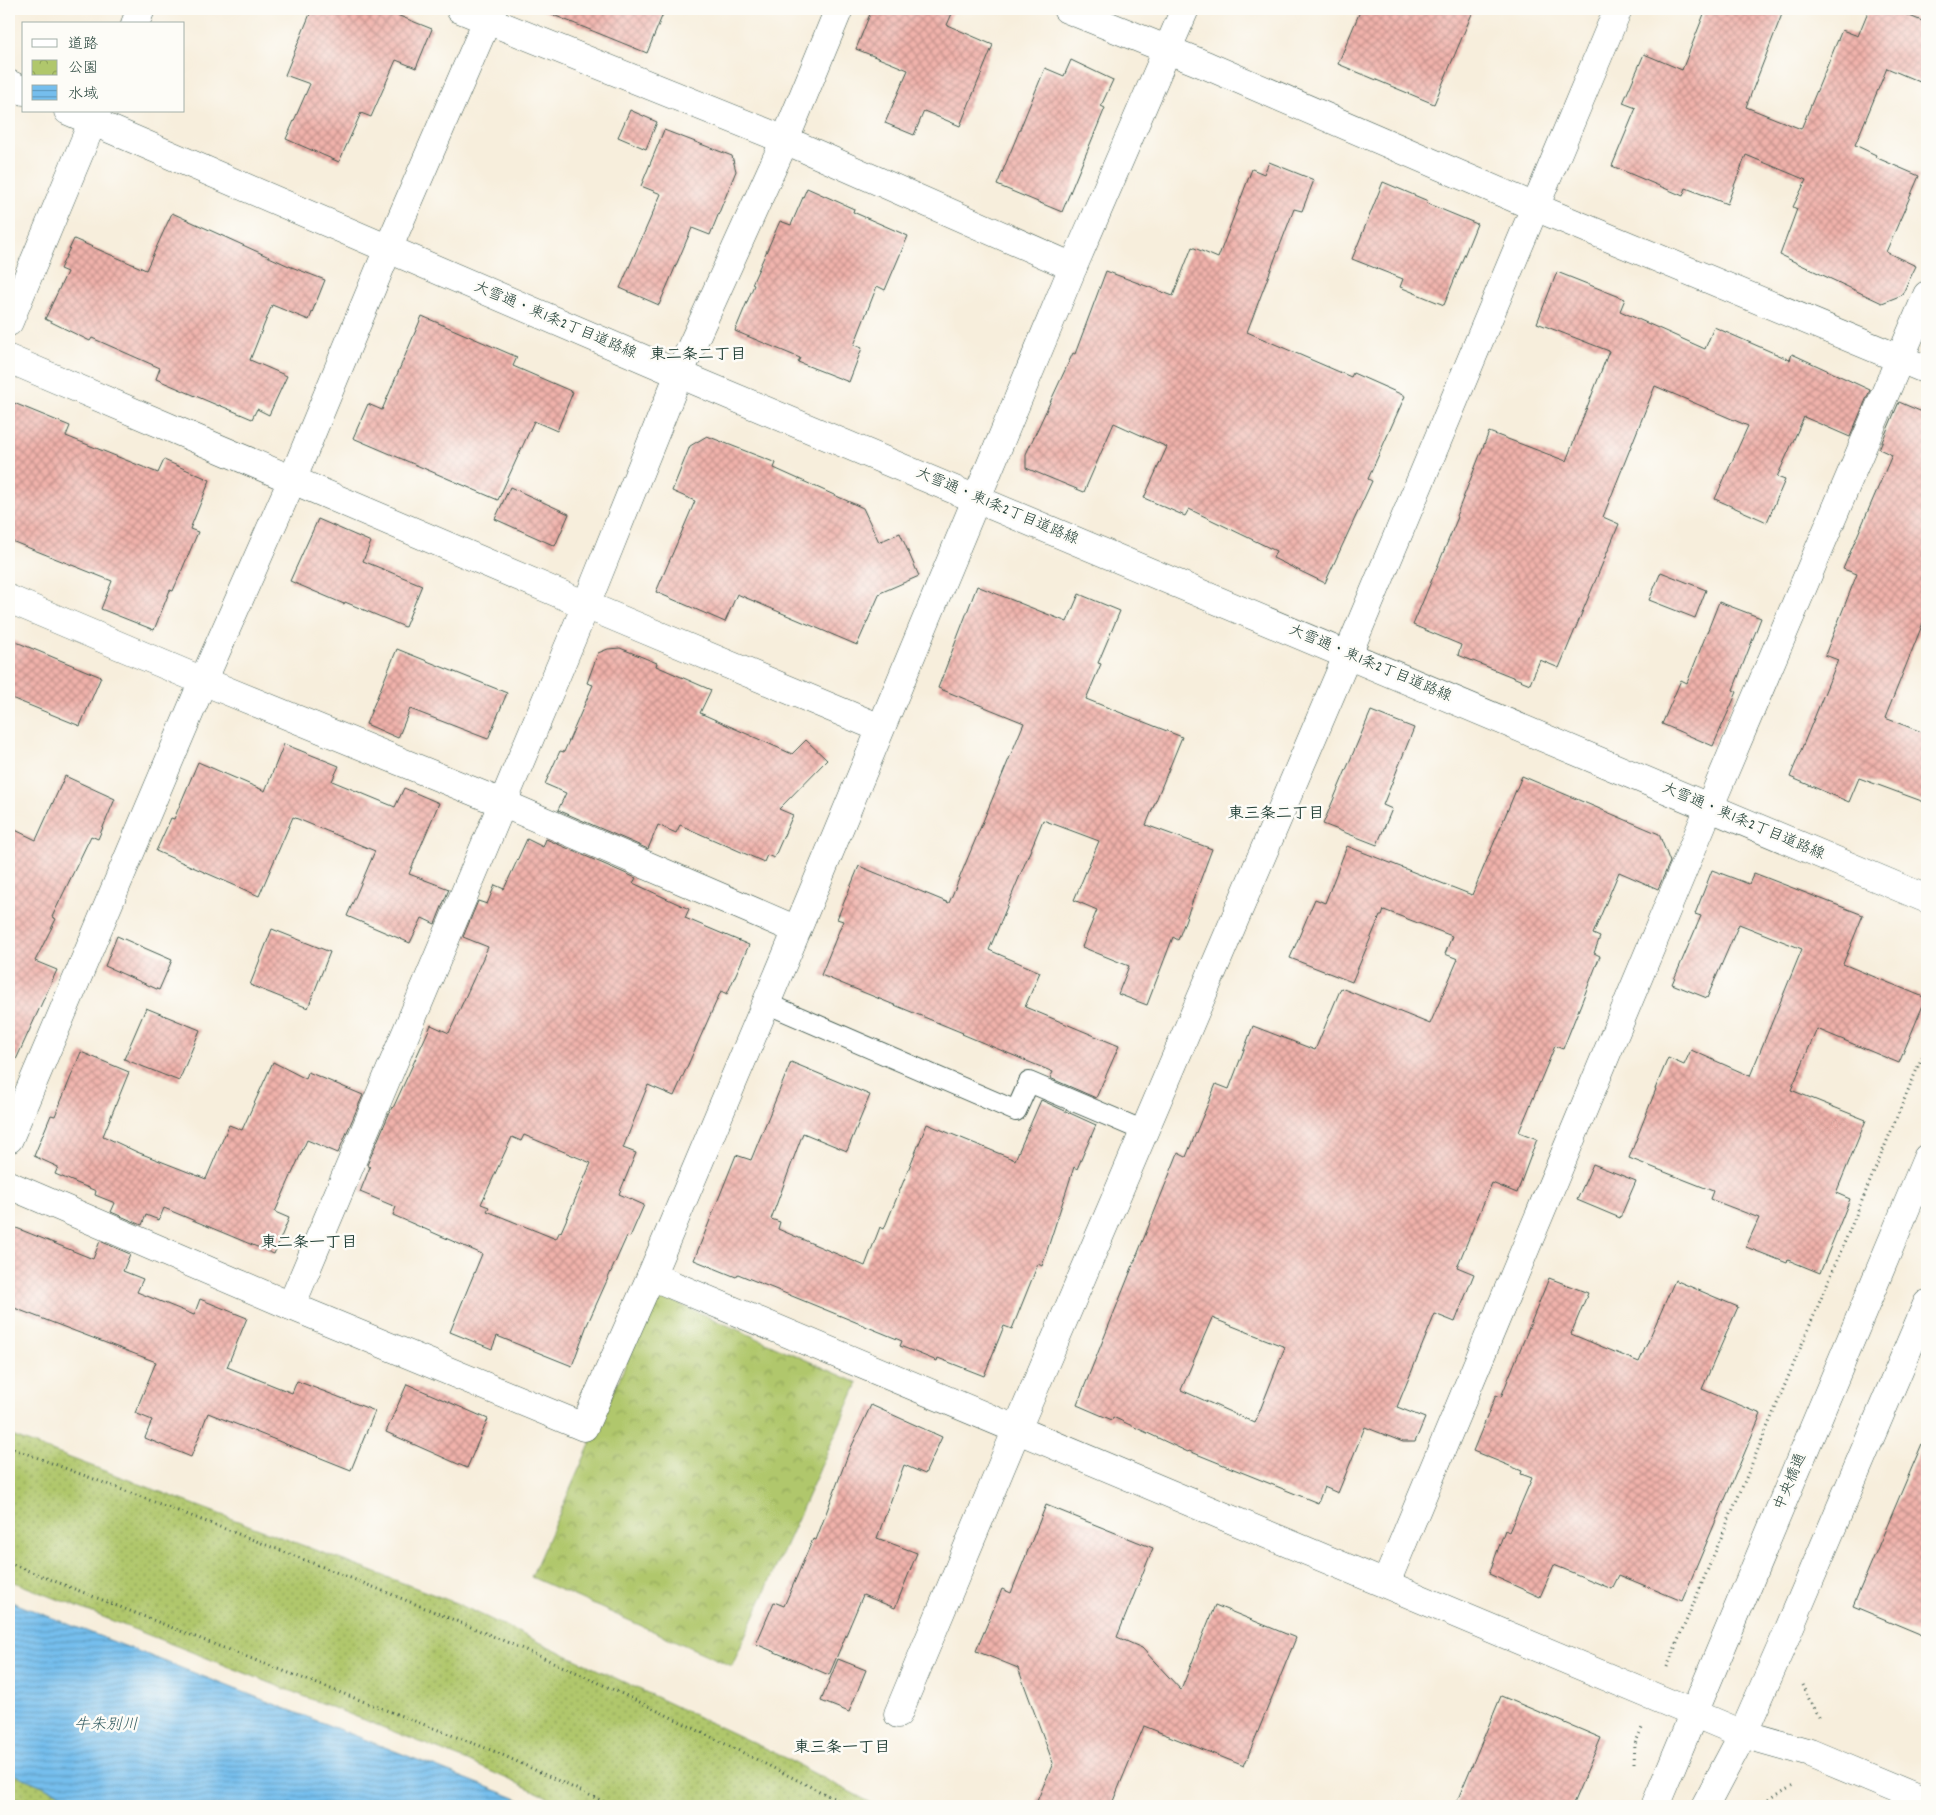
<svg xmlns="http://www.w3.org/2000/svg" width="1936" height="1815" font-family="Dekko,'Klee One',sans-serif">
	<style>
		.grass { fill: url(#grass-dots); stroke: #688250 }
		.park { fill: url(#park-crowns); stroke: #688250 }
		.water { fill: url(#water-rules); stroke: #4a7e90 }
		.building { fill: url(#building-cross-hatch); fill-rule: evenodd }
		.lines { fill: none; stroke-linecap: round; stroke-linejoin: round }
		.lane-casing { stroke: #3f584d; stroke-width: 22 }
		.street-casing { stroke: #3f584d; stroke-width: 29 }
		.secondary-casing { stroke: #3f584d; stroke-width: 29 }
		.path { stroke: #3f584d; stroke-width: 3; stroke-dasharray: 1 4; stroke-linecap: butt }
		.lane { stroke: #fff; stroke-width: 20 }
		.street { stroke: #fff; stroke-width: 28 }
		.secondary { stroke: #fff; stroke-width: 28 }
		.labels { text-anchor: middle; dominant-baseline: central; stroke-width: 5; stroke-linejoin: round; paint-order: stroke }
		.street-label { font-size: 15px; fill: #1f3d34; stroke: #fdfcf7 }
		.neighbourhood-label { font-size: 16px; font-weight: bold; fill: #1f3d34; stroke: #fdfcf7 }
		.water-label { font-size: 16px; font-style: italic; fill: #345d62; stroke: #fdfcf7 }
	</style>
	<defs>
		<pattern id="grass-dots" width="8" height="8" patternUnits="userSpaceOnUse" patternTransform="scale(1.25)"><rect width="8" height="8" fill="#b0c76c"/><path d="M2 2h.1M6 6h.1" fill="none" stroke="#8fa35a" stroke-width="1.8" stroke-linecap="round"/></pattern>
		<pattern id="park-crowns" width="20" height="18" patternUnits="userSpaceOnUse" patternTransform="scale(1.25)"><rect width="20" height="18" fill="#b0c76c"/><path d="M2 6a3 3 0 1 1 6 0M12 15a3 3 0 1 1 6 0" fill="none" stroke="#8fa35a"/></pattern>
		<pattern id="water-rules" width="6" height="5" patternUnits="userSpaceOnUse" patternTransform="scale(1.25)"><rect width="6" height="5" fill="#75beed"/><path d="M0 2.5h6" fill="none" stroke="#5f9cc1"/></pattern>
		<pattern id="building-cross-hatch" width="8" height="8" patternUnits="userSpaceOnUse" patternTransform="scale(1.25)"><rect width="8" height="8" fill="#f1b2ab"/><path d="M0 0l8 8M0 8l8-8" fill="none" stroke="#c3928c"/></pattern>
	</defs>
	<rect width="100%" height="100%" fill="#fdfcf7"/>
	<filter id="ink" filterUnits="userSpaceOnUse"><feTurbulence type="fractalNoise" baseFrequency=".02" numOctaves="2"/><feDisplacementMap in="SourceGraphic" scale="10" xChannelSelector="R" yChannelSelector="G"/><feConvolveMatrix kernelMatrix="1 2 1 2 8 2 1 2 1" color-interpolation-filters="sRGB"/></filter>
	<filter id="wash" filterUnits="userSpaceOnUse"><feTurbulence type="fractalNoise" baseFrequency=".0096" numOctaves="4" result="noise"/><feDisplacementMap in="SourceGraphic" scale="20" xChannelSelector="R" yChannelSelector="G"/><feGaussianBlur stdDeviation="1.12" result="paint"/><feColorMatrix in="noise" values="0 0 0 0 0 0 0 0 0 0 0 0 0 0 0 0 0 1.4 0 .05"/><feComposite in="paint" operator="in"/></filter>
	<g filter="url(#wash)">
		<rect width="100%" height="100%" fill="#f7eedc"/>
		<!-- grass -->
		<g class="grass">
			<polygon points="9,1435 456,1603 779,1755 877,1806 568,1806 463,1759 9,1580"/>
			<polygon points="9,1772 91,1806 9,1806"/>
		</g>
		<!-- park -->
		<polygon class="park" points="657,1294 858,1383 732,1666 531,1577"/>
		<!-- water -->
		<polygon class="water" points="9,1601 513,1797 534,1806 91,1806 9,1772"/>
		<g id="blocks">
			<!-- building -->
			<g class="building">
				<polygon points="312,9 382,9 432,29 416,68 396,60 371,117 361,113 339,162 286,139 310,84 285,75"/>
				<polygon points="541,9 665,9 647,53 541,10"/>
				<polygon points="872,9 954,9 947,25 993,45 960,126 924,111 914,135 885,123 908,70 856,49"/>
				<polygon points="1361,9 1474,9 1434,104 1338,64"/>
				<polygon points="1706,9 1784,9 1746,107 1801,129 1842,30 1858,36 1869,9 1892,9 1927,23 1927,85 1887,68 1855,145 1876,155 1875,157 1919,176 1886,252 1916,266 1902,295 1882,303 1780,255 1797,209 1793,207 1806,180 1746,155 1727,204 1686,188 1683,196 1612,166 1636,108 1623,103 1644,54 1682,70"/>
				<polygon points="1071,60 1113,80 1101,106 1105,108 1062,212 997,185 1045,68 1064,76"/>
				<polygon points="630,110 657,122 646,149 618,137"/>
				<polygon points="664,130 732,156 736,171 710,235 692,228 659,305 620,288 661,194 641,186"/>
				<polygon points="1269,162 1314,180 1302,211 1294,209 1247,332 1351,377 1353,373 1405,396 1368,479 1372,481 1325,583 1273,558 1276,551 1189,509 1185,516 1144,498 1167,447 1114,423 1084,492 1026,468 1026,454 1073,353 1075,354 1106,271 1173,296 1192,247 1218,258 1252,169 1264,174"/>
				<polygon points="1383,182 1428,201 1426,203 1477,224 1444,305 1400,287 1403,279 1352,259"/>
				<polygon points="807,188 854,209 853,212 908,236 885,290 877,286 854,345 862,348 849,382 798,362 800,358 735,331 754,285 752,284 780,221 791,225"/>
				<polygon points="172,213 289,266 325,280 309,320 272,305 250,360 287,376 269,415 257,409 252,419 219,405 219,406 156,379 160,368 92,338 90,341 45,319 67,272 60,269 74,239 146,270"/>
				<polygon points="1557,272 1625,299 1620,311 1705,349 1714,327 1790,360 1792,354 1870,390 1850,437 1804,417 1777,477 1785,480 1767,522 1715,499 1748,426 1655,386 1603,517 1619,524 1559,668 1540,660 1530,684 1458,655 1461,645 1413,625 1458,517 1456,516 1489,432 1566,461 1609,351 1537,323"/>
				<polygon points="422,316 517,357 513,366 573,392 557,431 534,421 498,500 353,438 368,404 382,410"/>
				<polygon points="9,401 70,426 66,436 158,473 164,460 210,480 190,529 198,532 173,591 170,590 154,630 101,609 112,581 9,540"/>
				<polygon points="1899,402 1927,414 1927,613 1885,718 1927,734 1927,803 1859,778 1849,802 1790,777 1838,660 1825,655 1857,574 1843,569 1892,455 1879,449"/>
				<polygon points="707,436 776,463 774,468 863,508 879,542 900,533 919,576 880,593 857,645 737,594 725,622 656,592 695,501 672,491 690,446"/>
				<polygon points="510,487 569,514 555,546 495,519"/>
				<polygon points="318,519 371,542 363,561 422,585 405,627 345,602 344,604 290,581"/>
				<polygon points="1661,572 1706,590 1695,618 1649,600"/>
				<polygon points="977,586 1067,622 1079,594 1120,611 1098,663 1101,664 1086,699 1182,737 1146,825 1212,849 1178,940 1173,937 1147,1005 1118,994 1129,966 1082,947 1097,910 1074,900 1099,841 1043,820 989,950 1040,972 1025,1007 1119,1046 1096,1098 1050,1078 1053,1072 962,1034 963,1033 821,975 843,921 837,919 859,866 949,903 1024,723 938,688"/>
				<polygon points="1719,602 1761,618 1733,690 1737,692 1713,746 1662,724 1681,680 1687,683"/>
				<polygon points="9,639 101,677 80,726 9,697"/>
				<polygon points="620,648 657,663 656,666 711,690 700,713 792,754 806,740 827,760 779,809 793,815 774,858 767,855 764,862 680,825 676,833 658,825 648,849 558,810 566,793 545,784 560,751 564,752 593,685 587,683 598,653 608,649"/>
				<polygon points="397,649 507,693 488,739 410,709 398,738 366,724"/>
				<polygon points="1371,711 1414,728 1383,805 1392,809 1377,845 1323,824"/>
				<polygon points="284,744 339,766 332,781 395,807 404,788 439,803 409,874 449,889 435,924 422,918 410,943 347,916 375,851 293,817 259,896 156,851 171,818 174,819 198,762 265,791"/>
				<polygon points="65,776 115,799 98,839 91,836 52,917 56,919 35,961 57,970 9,1075 9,827 36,840"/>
				<path d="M1522 776 1659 834 1670 862 1658 889 1619 872 1593 934 1600 937 1594 953 1600 956 1563 1049 1555 1046 1519 1132 1537 1139 1517 1193 1492 1183 1457 1267 1474 1274 1455 1322 1435 1314 1397 1407 1425 1418 1415 1442H1403L1365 1427 1338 1493 1324 1487 1318 1503 1189 1451 1188 1452 1113 1417 1112 1420 1077 1405 1178 1153 1186 1157 1216 1084 1229 1089 1253 1026 1315 1050 1341 988 1430 1024 1458 959 1445 954 1452 936 1384 910 1382 916H1380L1352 982 1290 958 1315 899 1325 903 1347 846 1472 895ZM1212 1318 1285 1347 1255 1423 1181 1390Z"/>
				<path d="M527 839 543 847 546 839 636 878 633 883 689 909 685 918 749 945 727 994 721 991 674 1096 648 1085 623 1148 636 1153 619 1194 644 1205 630 1237 627 1236 587 1325 572 1366 497 1336 492 1349 450 1332 482 1254 393 1215 396 1207 360 1192 370 1167 367 1165 392 1107 393 1108 431 1025 449 1033 488 947 463 937 478 901 487 904 495 885 504 889ZM524 1135 591 1163 561 1232 560 1231 556 1239 487 1211 489 1207 481 1204 512 1137 521 1141Z"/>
				<polygon points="1712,870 1749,884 1754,873 1863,915 1843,964 1926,998 1899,1063 1817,1029 1791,1090 1866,1120 1836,1193 1850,1199 1820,1273 1788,1260 1787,1263 1746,1247 1759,1218 1710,1199 1713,1191 1629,1158 1656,1089 1655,1089 1668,1058 1684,1065 1691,1050 1750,1076 1802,949 1739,924 1707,998 1672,984 1701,916 1695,914"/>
				<polygon points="272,929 330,952 308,1008 250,985"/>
				<polygon points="117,936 172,960 159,990 105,966"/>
				<polygon points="146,1008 200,1030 179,1081 124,1059"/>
				<polygon points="81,1052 129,1072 103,1136 137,1152 206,1179 229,1125 242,1130 273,1062 306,1079 308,1072 363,1095 338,1153 307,1140 275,1212 289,1218 274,1254 164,1208 159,1220 146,1215 142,1225 111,1212 115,1203 95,1195 96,1191 55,1174 58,1167 34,1156 51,1115 55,1116"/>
				<polygon points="791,1062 870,1095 847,1151 803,1133 771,1219 780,1222 778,1229 865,1266 880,1227 884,1229 927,1124 1015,1160 1041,1100 1096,1125 1077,1169 1074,1167 1042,1266 1038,1264 1012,1329 1004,1326 984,1376 938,1358 937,1361 900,1346 902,1341 738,1274 736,1277 694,1260 736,1155 751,1160"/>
				<polygon points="1593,1164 1636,1181 1620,1218 1577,1200"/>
				<polygon points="9,1225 93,1259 100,1241 130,1254 123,1271 143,1279 137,1292 194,1315 200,1299 247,1318 227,1367 292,1393 297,1381 375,1411 351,1470 208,1413 191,1457 145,1438 152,1420 135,1413 156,1362 9,1306"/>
				<polygon points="1549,1278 1588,1293 1571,1334 1639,1362 1675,1280 1738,1307 1702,1389 1761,1414 1682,1601 1619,1575 1612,1589 1554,1565 1540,1597 1489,1574 1505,1530 1509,1532 1532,1478 1521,1474 1522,1471 1473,1451 1496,1395 1501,1397"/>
				<polygon points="407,1384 488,1419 467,1468 386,1432"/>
				<polygon points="871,1405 942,1437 925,1474 904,1465 877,1538 917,1553 895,1608 863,1595 829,1675 756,1644 774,1602 784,1606 813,1539 816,1540 849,1452"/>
				<polygon points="1927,1432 1927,1637 1853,1606"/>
				<polygon points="1046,1505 1153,1548 1117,1637 1142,1648 1181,1690 1215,1605 1296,1638 1244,1766 1144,1726 1111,1806 1035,1806 1053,1763 1018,1668 976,1651 1002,1589 1011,1593"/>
				<polygon points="838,1659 866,1670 849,1712 821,1701"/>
				<polygon points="1501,1696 1601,1738 1572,1806 1455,1806"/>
			</g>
		</g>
	</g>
	<g filter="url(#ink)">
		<use href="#blocks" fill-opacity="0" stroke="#3f584d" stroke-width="1"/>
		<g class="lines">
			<!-- lane casing -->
			<g class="lane-casing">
				<polyline id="lane" points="766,1003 1016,1111 1029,1082 1144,1131"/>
			</g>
			<!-- street casing -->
			<g class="street-casing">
				<g id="street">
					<polyline points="460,9 785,140 1073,267"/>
					<polyline points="1067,9 1208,66 1535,207 1927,370"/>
					<polyline points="135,24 141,9"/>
					<polyline points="9,84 24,91"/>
					<polyline points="68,111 679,374 1927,899"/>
					<polyline points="9,322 97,111"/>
					<polyline points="9,359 586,605 880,728"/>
					<polyline points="9,599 203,681 502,803 797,930"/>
					<polyline points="9,1139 203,681 293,478 388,249 492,9"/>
					<polyline points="9,1185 291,1306 584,1427 651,1276 797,930 1073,267 1185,9"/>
					<polyline points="651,1276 1743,1734 1810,1753 1927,1802"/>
					<polyline points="291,1306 586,605 679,374 785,140 839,9"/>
					<polyline points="1386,1583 1709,808 1927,295"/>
					<polyline points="898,1714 1017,1429 1348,654 1618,9"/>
				</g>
			</g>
			<!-- secondary casing -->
			<g class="secondary-casing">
				<g id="secondary">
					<polyline points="1655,1806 1927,1158"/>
					<polyline points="1705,1806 1743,1734 1783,1643 1927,1304"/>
				</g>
			</g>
			<!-- path -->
			<g class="path">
				<path d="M9 1447C176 1510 344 1573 509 1643 625 1692 737 1750 849 1806"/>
				<polyline points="9,1563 226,1649 496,1752 613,1806"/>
				<polyline points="1667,1667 1927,1045"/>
				<polyline points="1803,1685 1820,1719"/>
				<polyline points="1634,1763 1635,1744 1642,1728"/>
				<polyline points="1756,1806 1795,1785"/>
			</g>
			<!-- lane -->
			<use href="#lane" class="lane"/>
			<!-- street -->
			<use href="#street" class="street"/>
			<!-- secondary -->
			<use href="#secondary" class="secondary"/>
		</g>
	</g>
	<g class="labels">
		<!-- street labels -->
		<g class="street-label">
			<text transform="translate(555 321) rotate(23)">大雪通・東1条2丁目道路線</text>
			<text transform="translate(997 507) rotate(23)">大雪通・東1条2丁目道路線</text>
			<text transform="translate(1370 664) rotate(23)">大雪通・東1条2丁目道路線</text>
			<text transform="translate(1743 822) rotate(23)">大雪通・東1条2丁目道路線</text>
			<text transform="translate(1791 1482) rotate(-67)">中央橋通</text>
		</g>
		<!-- neighbourhood labels -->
		<g class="neighbourhood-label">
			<text x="698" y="355">東二条二丁目</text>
			<text x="1276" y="814">東三条二丁目</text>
			<text x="309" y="1243">東二条一丁目</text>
			<text x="842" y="1748">東三条一丁目</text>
		</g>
		<!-- water labels -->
		<g class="water-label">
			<text x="106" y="1725">牛朱別川</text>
		</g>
	</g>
	<!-- margin -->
	<rect width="1936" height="1815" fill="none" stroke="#fdfcf7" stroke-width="30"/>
	<!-- legend -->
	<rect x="22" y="22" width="162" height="90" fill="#fdfcf7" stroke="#a4b0a9"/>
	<rect x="32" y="39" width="25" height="8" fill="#ffffff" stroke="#a4b0a9"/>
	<text x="68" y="48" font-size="15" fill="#1f3d34">道路</text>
	<rect x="32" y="60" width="25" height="15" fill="url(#park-crowns)" stroke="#a4b0a9"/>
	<text x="68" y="72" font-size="15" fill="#1f3d34">公園</text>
	<rect x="32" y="85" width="25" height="15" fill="url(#water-rules)" stroke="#a4b0a9"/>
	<text x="68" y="98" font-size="15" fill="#1f3d34">水域</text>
</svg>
